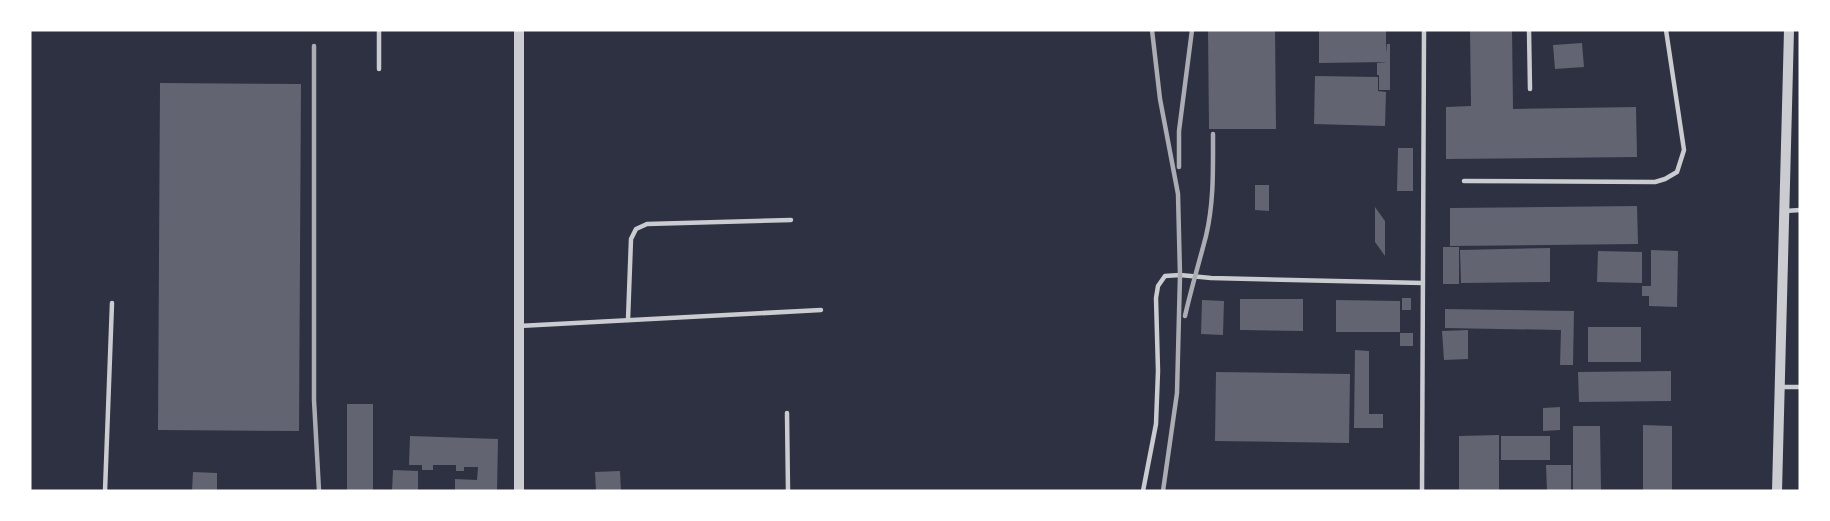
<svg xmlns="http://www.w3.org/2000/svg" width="1830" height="521" font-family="'PT Sans Narrow',sans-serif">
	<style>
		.building { fill: #626471 }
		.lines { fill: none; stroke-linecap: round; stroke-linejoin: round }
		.service { stroke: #caccd0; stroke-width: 4.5 }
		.tertiary { stroke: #caccd0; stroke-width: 10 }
		.rail { stroke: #abadb3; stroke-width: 4.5 }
	</style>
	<rect width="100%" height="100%" fill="#2d3142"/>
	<!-- building -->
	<g class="building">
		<polygon points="1208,30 1275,30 1276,129 1209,129"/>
		<polygon points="1319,30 1386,30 1386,53 1387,44 1390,44 1390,90 1379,90 1379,75 1377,75 1377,63 1387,62 1319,63"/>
		<polygon points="1470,30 1512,30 1513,109 1636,107 1637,157 1446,159 1446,107 1471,106"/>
		<polygon points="1582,43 1584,67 1555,69 1553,45"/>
		<polygon points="1315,76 1378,77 1378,91 1386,92 1385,126 1314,124"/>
		<polygon points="160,83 301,84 299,431 158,430"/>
		<polygon points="1398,148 1413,148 1413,191 1397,191"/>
		<polygon points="1255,185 1269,185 1269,211 1255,210"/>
		<polygon points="1637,206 1638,244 1450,246 1450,208"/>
		<polygon points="1375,207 1385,221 1385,256 1375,242"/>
		<rect x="1443" y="247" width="16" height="37"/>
		<polygon points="1550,248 1550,282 1461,283 1460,250"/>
		<polygon points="1651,250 1678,251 1677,307 1649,306 1649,296 1642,296 1642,286 1651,286"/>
		<polygon points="1598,251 1642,252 1642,283 1597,282"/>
		<rect x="1402" y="298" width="9" height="12"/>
		<polygon points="1240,299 1303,299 1303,331 1240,330"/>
		<polygon points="1202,300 1224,301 1223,335 1201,334"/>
		<polygon points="1336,300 1400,301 1400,332 1336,332"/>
		<polygon points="1445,309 1574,311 1573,365 1560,365 1561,330 1445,328"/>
		<rect x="1588" y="327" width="53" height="35"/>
		<polygon points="1468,330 1468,359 1444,360 1442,331"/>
		<rect x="1400" y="333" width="13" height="13"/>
		<polygon points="1355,350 1369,351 1369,414 1383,414 1383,428 1354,428"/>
		<polygon points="1671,371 1671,401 1579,402 1578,372"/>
		<polygon points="1216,372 1350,374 1349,443 1215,441"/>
		<rect x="347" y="404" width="26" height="87"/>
		<polygon points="1560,407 1560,430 1543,431 1543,408"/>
		<polygon points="1643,425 1672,426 1672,491 1643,491"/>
		<polygon points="1573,426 1600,426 1601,491 1573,491"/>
		<polygon points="1499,435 1499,491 1459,491 1459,436"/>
		<polygon points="410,436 498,439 497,491 455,491 455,479 477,480 478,467 464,467 464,471 456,471 456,465 433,465 433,470 422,470 422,465 409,465"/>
		<rect x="1501" y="436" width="49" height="24"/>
		<polygon points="1546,465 1571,465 1571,491 1547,491"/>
		<polygon points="393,470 418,471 418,491 392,491"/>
		<polygon points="620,471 621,491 596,491 595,472"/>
		<polygon points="193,472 217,473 217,491 192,491"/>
	</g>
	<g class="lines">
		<!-- service -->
		<g class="service">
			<polyline points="1529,30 1530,89"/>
			<polyline points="379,69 379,30"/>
			<polyline points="1464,181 1655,182 1665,179 1677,172 1684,150 1666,30"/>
			<polyline points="1785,211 1800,210"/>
			<polyline points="628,320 631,239 636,229 647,224 791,220"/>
			<polyline points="519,326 821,310"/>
			<polyline points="1780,387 1800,387"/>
			<polyline points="787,413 788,491"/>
			<polyline points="105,491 112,303"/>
			<polyline points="1143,491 1156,424 1158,371 1156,298 1158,286 1165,276 1180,275 1211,278 1423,283"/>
			<polyline points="1422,491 1424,30"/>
		</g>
		<!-- tertiary -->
		<g class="tertiary">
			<polyline points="519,30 519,491"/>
			<polyline points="1777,491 1789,30"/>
		</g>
		<!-- rail -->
		<g class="rail">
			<polyline points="1152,30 1160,99 1178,194 1180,275 1177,393 1163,491"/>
			<polyline points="314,46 314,400 319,491"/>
			<polyline points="1179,167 1179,131 1192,30"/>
			<path d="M1185 316C1191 289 1199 263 1206 236 1214 203 1213 168 1213 134"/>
		</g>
	</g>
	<!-- border -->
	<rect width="1830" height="521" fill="none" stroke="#ffffff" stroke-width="63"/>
</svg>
